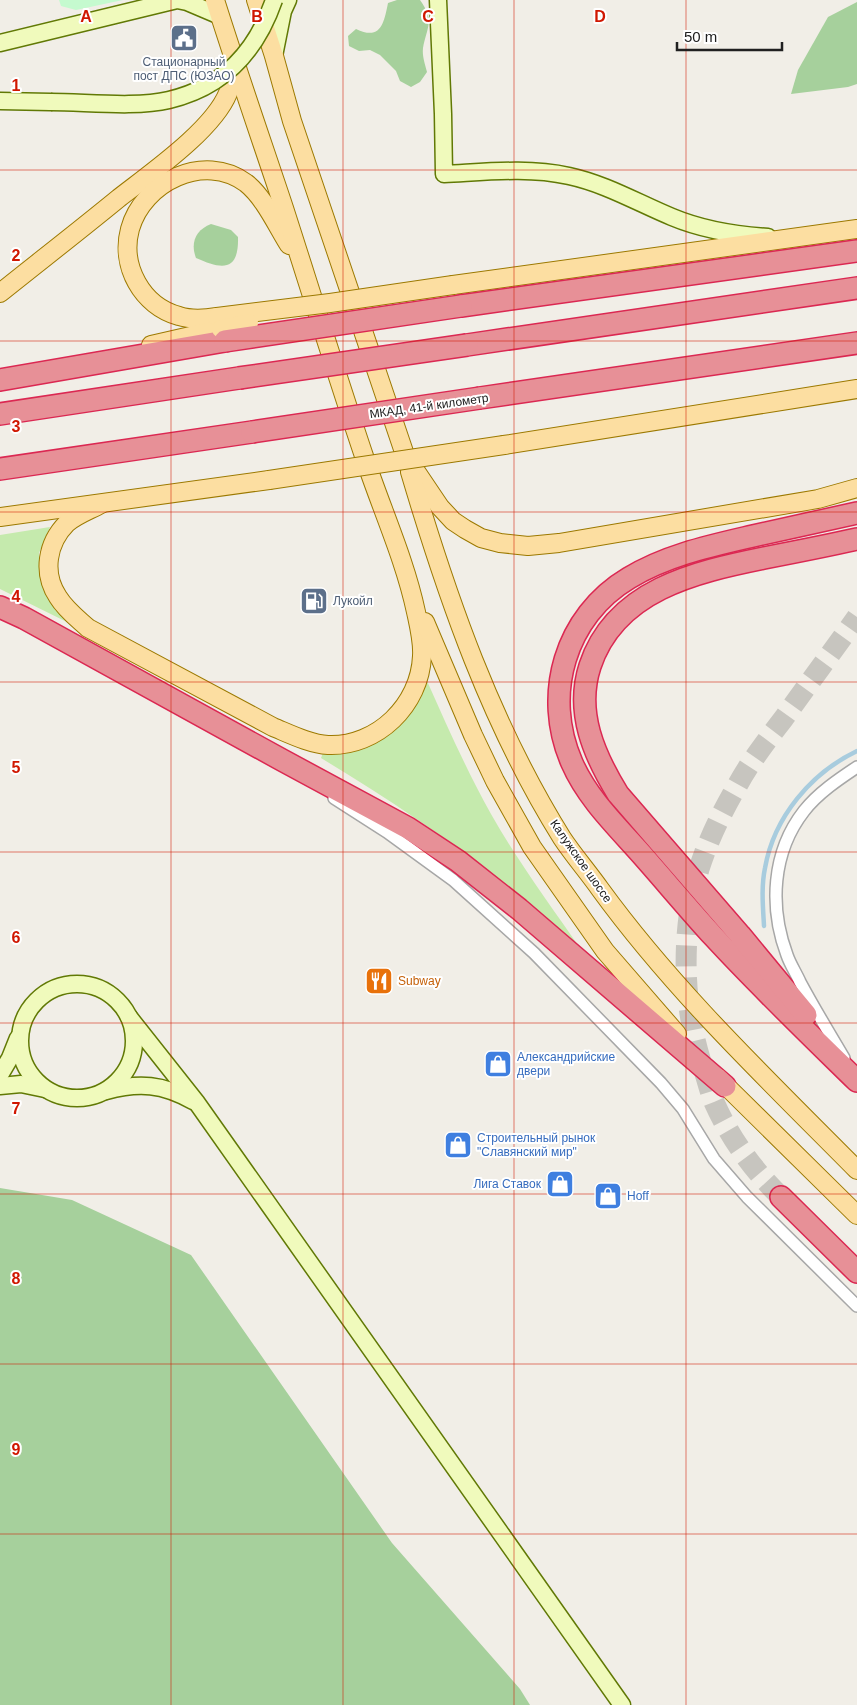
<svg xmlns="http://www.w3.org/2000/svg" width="857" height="1705" font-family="Arial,sans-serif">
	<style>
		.grass { fill: #c5eaad }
		.forest { fill: #a6d09c }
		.park { fill: #c5facf }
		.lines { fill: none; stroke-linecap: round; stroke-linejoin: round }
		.stream { stroke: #a8ccde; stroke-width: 4.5 }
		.highway-tunnel { stroke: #c7c5bf; stroke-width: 21; stroke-dasharray: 21 11; stroke-linecap: butt }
		.street-casing { stroke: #a7a7a7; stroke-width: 14 }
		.secondary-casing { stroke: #617905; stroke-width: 19 }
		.primary-casing { stroke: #9c7901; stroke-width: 20 }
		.highway-casing { stroke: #db2852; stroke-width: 24 }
		.street { stroke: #fff; stroke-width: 11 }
		.secondary { stroke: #f0fabc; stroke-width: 16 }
		.primary { stroke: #fcdea1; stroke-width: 18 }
		.highway { stroke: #e79097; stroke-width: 21 }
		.secondary-bridge-casing { stroke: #617905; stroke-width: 19; stroke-linecap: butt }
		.primary-bridge-casing { stroke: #9c7901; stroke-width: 20; stroke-linecap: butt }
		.highway-bridge-casing { stroke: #db2852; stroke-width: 24; stroke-linecap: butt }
		.secondary-bridge { stroke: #f0fabc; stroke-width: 16 }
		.primary-bridge { stroke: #fcdea1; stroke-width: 18 }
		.highway-bridge { stroke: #e79097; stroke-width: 21 }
		.grid { fill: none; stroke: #d01701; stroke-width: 1; stroke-opacity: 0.55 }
		.labels { text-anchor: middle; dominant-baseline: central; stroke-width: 4; stroke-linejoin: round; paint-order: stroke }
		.service-label { font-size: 12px; fill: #4e5e75; stroke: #fff }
		.street-label { font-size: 12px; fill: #202020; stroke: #fff }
		.food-label { font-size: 12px; fill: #c56008; stroke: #fff; text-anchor: start }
		.shop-label { font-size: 12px; fill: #366cbe; stroke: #fff; text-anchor: start }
		.grid-label { font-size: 16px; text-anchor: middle; font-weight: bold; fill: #d01701; stroke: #fff; stroke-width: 4; stroke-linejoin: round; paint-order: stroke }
	</style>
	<rect width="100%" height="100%" fill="#f1eee7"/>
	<!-- grass -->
	<g class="grass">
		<polygon points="50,527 39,553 42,580 55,610 73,625 0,589 0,535"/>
		<path d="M427 681C447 726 467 771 491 814 518 862 551 906 582 951 555 927 528 903 501 881 444 835 383 796 321 758L323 753 419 698Z"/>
	</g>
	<!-- forest -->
	<g class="forest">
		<path d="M397 0H420C435 21 427 27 423 48 422 56 425 64 427 72L420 82 411 87 400 81 396 71 380 55 370 50 359 51 349 46 348 36 356 29C381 41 384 23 388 3Z"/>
		<polygon points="857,2 857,84 848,87 791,94 798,70 828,17"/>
		<path d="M211 224 231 230 238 237C239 273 221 269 196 258 190 242 196 230 211 224Z"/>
		<polygon points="0,1188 72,1200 191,1255 392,1543 520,1689 530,1705 0,1705"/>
	</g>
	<!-- park -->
	<polygon class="park" points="59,0 123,0 76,10 61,6"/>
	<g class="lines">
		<!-- stream -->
		<path class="stream" d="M764 926C763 907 761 887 765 868 774 817 811 773 857 751"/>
		<!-- highway-tunnel -->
		<path class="highway-tunnel" d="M781 1197C753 1170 730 1138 714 1102 709 1089 706 1075 701 1062 682 1001 681 931 699 869 708 840 722 812 737 786 750 762 767 740 784 718 808 684 833 651 857 617"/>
		<!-- street casing -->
		<g class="street-casing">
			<g id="street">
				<polyline points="334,798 387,832 453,880 534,953 661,1083 683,1109 714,1159 747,1197 857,1306"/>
				<path d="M844 1058C829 1033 814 1008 800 982 796 973 790 964 787 955 769 907 772 852 804 811 818 793 839 779 857 767"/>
			</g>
		</g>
		<!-- secondary casing -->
		<g class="secondary-casing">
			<g id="secondary">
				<path d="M438 0 443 114 444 174C486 172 528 167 569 176 606 184 638 203 672 217 703 230 735 235 768 237"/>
				<polyline points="0,43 177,0 187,2 220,16"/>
				<polyline points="274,56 283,11 288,0"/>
				<polyline points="0,101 51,102"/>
				<circle cx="77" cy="1041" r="57"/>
				<polyline points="129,1017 197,1103 622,1705"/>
				<polyline points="0,1075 10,1058 18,1038"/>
				<polyline points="0,1086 21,1084 45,1089"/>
				<path d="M106 1091C139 1082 163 1084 193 1101"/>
			</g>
		</g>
		<!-- primary casing -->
		<g class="primary-casing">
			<g id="primary">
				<polyline points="256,0 274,56 292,121 405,455 440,507 453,521 465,529 481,538 500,543 528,546 559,543 818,499 857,488"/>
				<polyline points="453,285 857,229"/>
				<path d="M0 293C40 261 80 230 119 198 151 173 213 130 228 93 232 83 231 73 229 63"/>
				<path d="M217 317C204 319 191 320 179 316 142 306 120 266 130 229 143 182 204 152 246 183 264 197 277 226 289 245"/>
				<polyline points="151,345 221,329"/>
				<polyline points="504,445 857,389"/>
				<path d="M410 472C448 600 491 724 562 838 574 856 588 872 600 889 675 992 768 1080 857 1170"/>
				<path d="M101 504C90 510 76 515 67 523 47 543 42 573 58 597 66 610 77 618 88 628L273 727C290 734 310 744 328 745 377 747 420 705 422 656 423 642 419 626 416 612 405 560 382 510 365 459 337 376 311 292 284 208 261 139 237 70 215 0"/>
				<polyline points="0,517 269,480"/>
				<polyline points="425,622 473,735 495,781 532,847 605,951 677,1034"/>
				<polyline points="717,1077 857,1215"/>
			</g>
		</g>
		<!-- highway casing -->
		<g class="highway-casing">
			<g id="highway">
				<polyline points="461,306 857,251"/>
				<polyline points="467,345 857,288"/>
				<polyline points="0,380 225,341"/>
				<polyline points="480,398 857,343"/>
				<polyline points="0,414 239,378"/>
				<polyline points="0,469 252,432"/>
				<path d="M857 513C822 521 788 528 753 536 710 546 667 555 629 578 565 616 542 695 572 763 589 802 623 832 650 864 671 888 692 913 714 937 760 987 809 1034 857 1081"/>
				<polyline points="0,607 24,618 282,760 408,828 458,861 519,909 725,1086"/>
				<path d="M806 1015 740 935 618 794C594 755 575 712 590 666 615 590 695 572 764 558 795 552 826 546 857 539"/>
				<polyline points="781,1197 857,1272"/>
			</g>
		</g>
		<!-- street -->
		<use href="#street" class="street"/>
		<!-- secondary -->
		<use href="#secondary" class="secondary"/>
		<!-- primary -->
		<use href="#primary" class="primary"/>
		<!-- highway -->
		<use href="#highway" class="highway"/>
		<!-- secondary-bridge casing -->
		<g class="secondary-bridge-casing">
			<path id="secondary-bridge" d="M51 102C86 102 136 108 169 100 224 87 256 52 274 0"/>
		</g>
		<!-- primary-bridge casing -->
		<g class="primary-bridge-casing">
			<g id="primary-bridge">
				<polyline points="217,317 330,303 453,285"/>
				<polyline points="221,329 249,323"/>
				<polyline points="269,480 504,445"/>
			</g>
		</g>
		<!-- highway-bridge casing -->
		<g class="highway-bridge-casing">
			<g id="highway-bridge">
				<polyline points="225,341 461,306"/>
				<polyline points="239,378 467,345"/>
				<polyline points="252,432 480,398"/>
			</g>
		</g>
		<!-- secondary-bridge -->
		<use href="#secondary-bridge" class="secondary-bridge"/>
		<!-- primary-bridge -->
		<use href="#primary-bridge" class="primary-bridge"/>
		<!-- highway-bridge -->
		<use href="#highway-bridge" class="highway-bridge"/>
	</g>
	<!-- grid -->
	<path class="grid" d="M171 0V1705M343 0V1705M514 0V1705M686 0V1705M0 170H857M0 341H857M0 512H857M0 682H857M0 852H857M0 1023H857M0 1194H857M0 1364H857M0 1534H857"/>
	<!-- icons -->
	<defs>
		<g id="civic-square" transform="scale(1.4375)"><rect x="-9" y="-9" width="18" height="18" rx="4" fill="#5c6f8a" stroke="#fff"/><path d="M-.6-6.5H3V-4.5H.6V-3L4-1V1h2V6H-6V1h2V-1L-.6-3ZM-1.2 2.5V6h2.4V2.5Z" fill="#fff"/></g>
		<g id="fuel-square" transform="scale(1.4375)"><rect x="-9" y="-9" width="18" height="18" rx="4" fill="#5c6f8a" stroke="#fff"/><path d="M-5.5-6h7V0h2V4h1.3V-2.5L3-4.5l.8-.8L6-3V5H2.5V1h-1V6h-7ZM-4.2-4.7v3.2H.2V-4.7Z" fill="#fff"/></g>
		<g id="restaurant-square" transform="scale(1.4375)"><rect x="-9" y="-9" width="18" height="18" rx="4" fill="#e8710a" stroke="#fff"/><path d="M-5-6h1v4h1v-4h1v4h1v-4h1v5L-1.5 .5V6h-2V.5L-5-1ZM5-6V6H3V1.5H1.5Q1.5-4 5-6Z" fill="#fff"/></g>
		<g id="shop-square" transform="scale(1.4375)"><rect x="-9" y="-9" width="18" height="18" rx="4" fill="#3f7fe0" stroke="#fff"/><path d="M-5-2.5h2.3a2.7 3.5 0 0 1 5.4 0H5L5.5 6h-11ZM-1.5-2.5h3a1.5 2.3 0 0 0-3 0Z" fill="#fff"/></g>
	</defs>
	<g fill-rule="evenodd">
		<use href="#civic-square" x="184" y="38"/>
		<use href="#fuel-square" x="314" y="601"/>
		<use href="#restaurant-square" x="379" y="981"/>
		<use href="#shop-square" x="498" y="1064"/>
		<use href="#shop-square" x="458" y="1145"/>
		<use href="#shop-square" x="560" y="1184"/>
		<use href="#shop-square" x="608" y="1196"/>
	</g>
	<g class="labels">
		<!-- service labels -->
		<g class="service-label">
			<text x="184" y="62">Стационарный<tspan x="184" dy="14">пост ДПС (ЮЗАО)</tspan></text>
			<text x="333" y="601" text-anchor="start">Лукойл</text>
		</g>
		<!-- street labels -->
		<g class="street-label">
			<text transform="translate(429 406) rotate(-8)">МКАД, 41-й километр</text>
			<text transform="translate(581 861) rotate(55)">Калужское шоссе</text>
		</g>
		<!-- food labels -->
		<g class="food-label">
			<text x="398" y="981">Subway</text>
		</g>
		<!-- shop labels -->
		<g class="shop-label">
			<text x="517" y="1057">Александрийские<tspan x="517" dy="14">двери</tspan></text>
			<text x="477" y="1138">Строительный рынок<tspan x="477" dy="14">"Славянский мир"</tspan></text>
			<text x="541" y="1184" text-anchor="end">Лига Ставок</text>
			<text x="627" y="1196">Hoff</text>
		</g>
	</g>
	<g class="grid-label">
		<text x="86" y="22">A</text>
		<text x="257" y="22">B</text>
		<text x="428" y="22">C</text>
		<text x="600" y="22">D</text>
		<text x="16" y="91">1</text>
		<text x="16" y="261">2</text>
		<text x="16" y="432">3</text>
		<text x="16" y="602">4</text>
		<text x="16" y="773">5</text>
		<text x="16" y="943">6</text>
		<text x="16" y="1114">7</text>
		<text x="16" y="1284">8</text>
		<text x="16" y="1455">9</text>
	</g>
	<!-- scale -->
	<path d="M677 42v8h105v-8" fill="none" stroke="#202020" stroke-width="2.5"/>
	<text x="684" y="42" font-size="15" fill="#202020" stroke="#ffffff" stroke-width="4" paint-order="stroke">50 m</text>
</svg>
